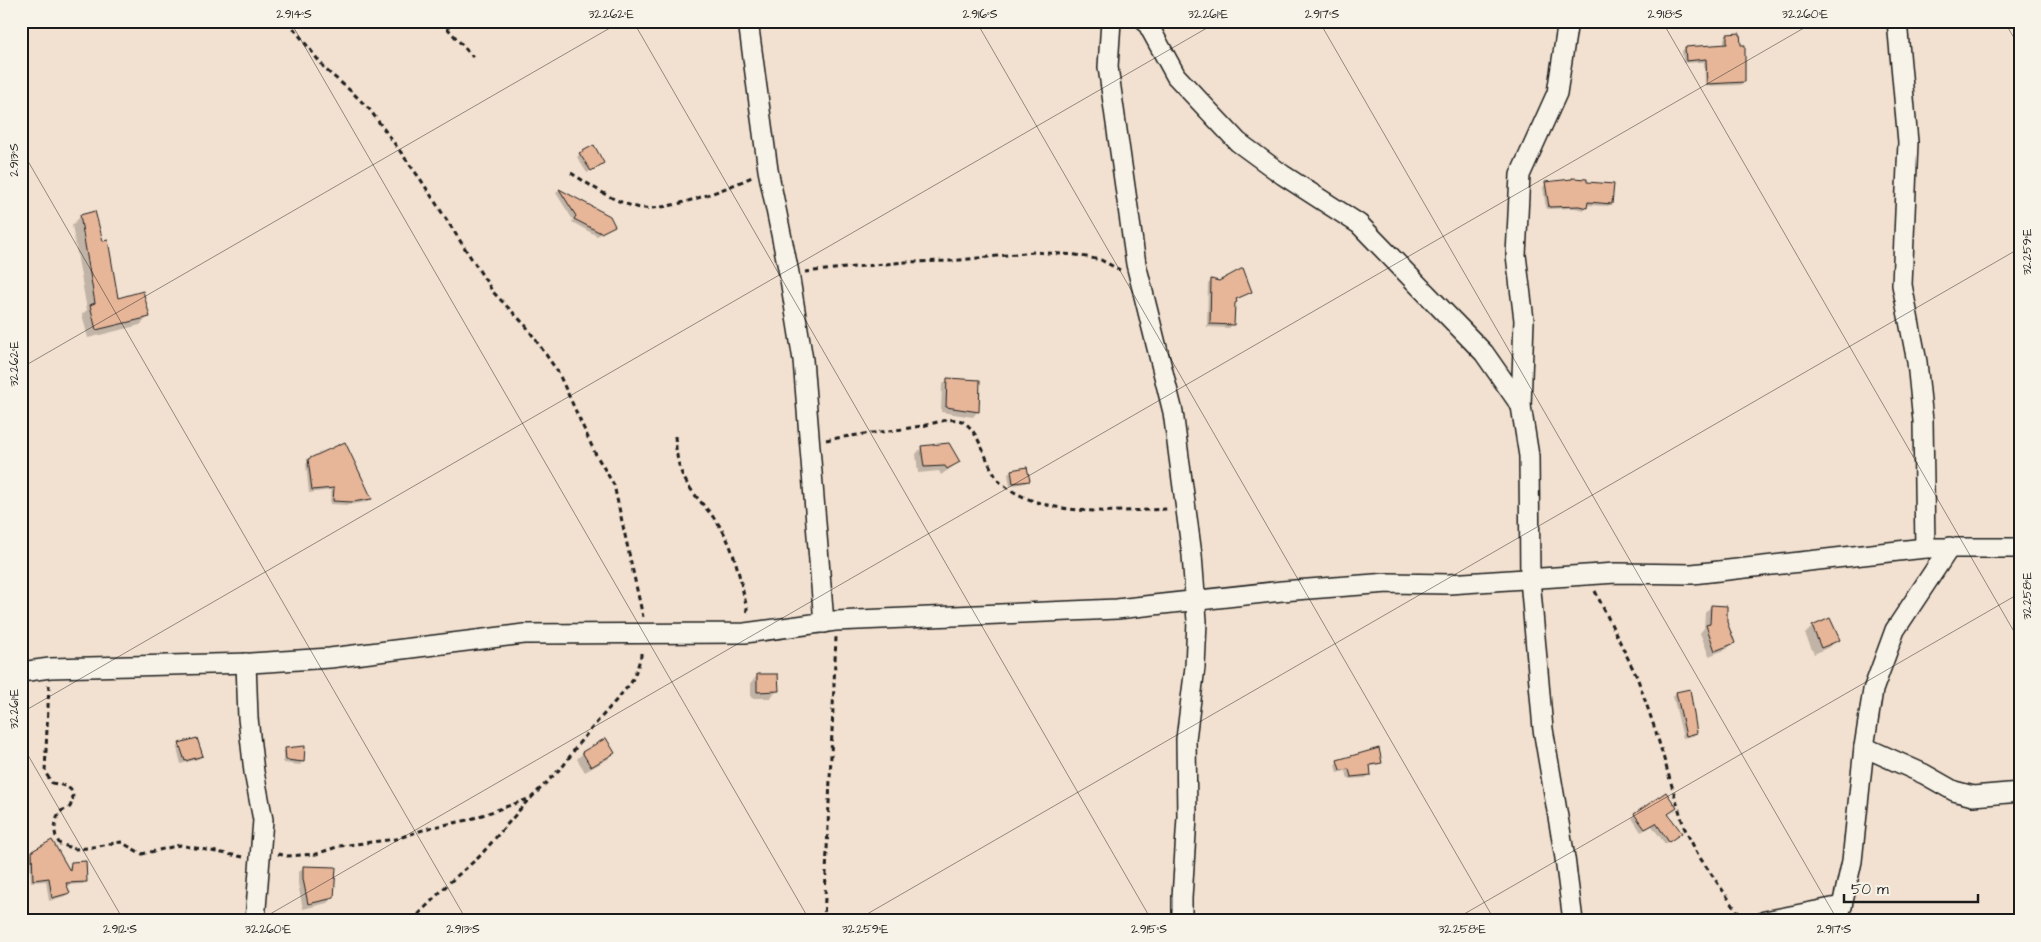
<svg xmlns="http://www.w3.org/2000/svg" width="2041" height="942" font-family="'Architects Daughter',sans-serif">
	<style>
		.shadow { fill: #0003 }
		.building { fill: #e7b699; stroke: #1c1c1c }
		.lines { fill: none; stroke-linecap: round; stroke-linejoin: round }
		.minor-casing { stroke: #1c1c1c; stroke-width: 22 }
		.path { stroke: #1c1c1c; stroke-width: 3; stroke-dasharray: 5 4; stroke-linecap: butt }
		.minor { stroke: #f7f3e8; stroke-width: 19 }
		.ticks { fill: none; stroke: #1c1c1c; stroke-width: 1; stroke-opacity: 0.45 }
		.neatline { fill: none; stroke: #1c1c1c; stroke-width: 2 }
		.ticks-label { font-size: 12px; text-anchor: middle; fill: #1c1c1c }
	</style>
	<rect width="100%" height="100%" fill="#f2e1d0"/>
	<filter id="ink" filterUnits="userSpaceOnUse"><feTurbulence type="fractalNoise" baseFrequency=".02" numOctaves="2"/><feDisplacementMap in="SourceGraphic" scale="10" xChannelSelector="R" yChannelSelector="G"/><feConvolveMatrix kernelMatrix="1 2 1 2 8 2 1 2 1" color-interpolation-filters="sRGB"/></filter>
	<g filter="url(#ink)">
		<!-- shadow -->
		<g class="shadow">
			<polygon points="1727,35 1744,82 1740,85 1705,86 1704,62 1683,63 1682,51 1685,48 1724,46 1724,38"/>
			<polygon points="580,154 599,166 587,173 577,157"/>
			<polygon points="1546,184 1611,203 1608,206 1586,205 1583,210 1575,208 1546,209 1543,187"/>
			<polygon points="559,190 609,217 614,226 597,236 572,222 573,220 556,193"/>
			<polygon points="81,216 117,299 149,316 140,325 88,338 82,314 87,310 72,225"/>
			<polygon points="1211,281 1251,291 1235,300 1232,325 1229,328 1207,327 1208,284"/>
			<polygon points="947,380 978,411 973,417 941,412 942,385"/>
			<polygon points="922,447 959,462 941,475 939,471 918,473 916,454"/>
			<polygon points="309,460 370,499 367,502 348,505 330,504 331,490 309,493 306,464"/>
			<polygon points="1012,471 1028,480 1025,483 1010,486 1008,474"/>
			<polygon points="1711,606 1726,622 1733,643 1727,649 1709,656 1700,633 1704,628 1705,613"/>
			<polygon points="1829,620 1838,639 1831,646 1814,654 1805,634 1812,627"/>
			<polygon points="758,675 777,691 770,698 751,698 751,682"/>
			<polygon points="1676,693 1696,733 1693,736 1683,738 1673,696"/>
			<polygon points="180,745 202,756 198,759 181,764 177,748"/>
			<polygon points="286,749 303,761 300,765 283,763 283,752"/>
			<polygon points="583,753 613,753 608,759 585,772 577,759"/>
			<polygon points="1338,761 1380,762 1377,765 1369,767 1369,775 1366,778 1348,779 1346,771 1337,773 1335,765"/>
			<polygon points="1667,814 1677,836 1665,844 1652,826 1641,832 1632,818 1635,815"/>
			<polygon points="32,852 68,870 71,863 86,881 83,884 66,885 68,893 65,896 49,901 46,881 31,882 29,856"/>
			<polygon points="304,867 333,897 327,903 303,909 298,884 298,873"/>
		</g>
		<!-- building -->
		<g class="building">
			<polygon points="1740,33 1741,45 1745,45 1745,82 1707,84 1706,59 1686,61 1685,47 1727,44 1727,34"/>
			<polygon points="594,145 604,163 591,171 579,153"/>
			<polygon points="1572,178 1587,179 1587,182 1614,184 1612,204 1588,202 1587,208 1579,206 1549,207 1545,182 1572,179"/>
			<polygon points="559,189 610,216 615,226 601,233 574,219 576,216"/>
			<polygon points="95,211 103,241 108,240 118,298 143,291 150,317 96,330 90,305 95,303 80,215"/>
			<polygon points="1243,268 1252,292 1236,299 1237,302 1235,303 1234,325 1210,324 1211,279 1219,281"/>
			<polygon points="947,378 980,380 979,412 946,407"/>
			<polygon points="345,442 365,484 372,499 352,502 333,501 334,488 312,490 308,459"/>
			<polygon points="949,443 960,462 947,469 945,466 924,467 921,446"/>
			<polygon points="1027,467 1030,481 1013,483 1011,470"/>
			<polygon points="1711,605 1727,606 1727,622 1735,643 1715,651 1706,625 1710,624"/>
			<polygon points="1830,618 1840,640 1821,648 1812,626"/>
			<polygon points="757,674 778,674 779,691 757,692"/>
			<polygon points="1690,689 1697,733 1686,736 1676,692"/>
			<polygon points="197,738 203,756 185,761 179,743"/>
			<polygon points="606,738 615,753 591,767 582,752"/>
			<polygon points="305,746 304,762 286,760 285,748"/>
			<polygon points="1379,748 1382,763 1370,765 1371,775 1351,777 1349,769 1340,770 1337,760"/>
			<polygon points="1666,792 1677,808 1668,814 1682,833 1669,842 1656,823 1645,829 1634,814"/>
			<polygon points="52,840 70,871 71,862 86,861 87,882 66,883 70,893 52,898 49,878 33,880 32,851"/>
			<polygon points="303,866 336,867 334,898 308,904 303,879"/>
		</g>
		<g class="lines">
			<!-- minor casing -->
			<g class="minor-casing">
				<g id="minor">
					<polyline points="748,21 768,170 789,273 803,360 824,623"/>
					<polyline points="1111,21 1108,67 1136,264 1173,412 1192,555 1197,621 1195,667 1186,739 1187,817 1182,898 1182,921"/>
					<polyline points="1146,21 1176,76 1238,142 1283,175 1359,224 1484,353 1521,406 1529,456 1530,579 1543,729 1565,858 1573,921"/>
					<polyline points="1897,21 1908,142 1902,285 1917,362 1923,421 1925,548"/>
					<polyline points="1521,406 1524,320 1516,255 1520,175 1557,93 1568,21"/>
					<polyline points="246,663 248,718 254,772 263,820 255,921"/>
					<polyline points="21,672 50,668 251,663 330,658 524,634 745,633 835,621 1117,609 1282,591 1388,583 1449,584 1616,573 1692,574 1925,548 2020,548"/>
					<polyline points="1864,747 1924,774 1954,791 1973,796 2020,792"/>
					<polyline points="1765,921 1842,906"/>
					<polyline points="1835,921 1842,906 1852,861 1864,747 1873,690 1895,630 1950,547"/>
				</g>
			</g>
			<!-- path -->
			<g class="path">
				<polyline points="288,21 326,70 352,92 370,110 421,180 493,292 526,326 558,372 595,453 614,485 643,617"/>
				<polyline points="441,21 473,57"/>
				<path d="M571 173C592 186 612 201 636 207 663 214 726 189 752 177"/>
				<polyline points="805,272 905,262 951,261 1034,252 1076,255 1101,260 1120,270"/>
				<path d="M675 436C676 449 677 462 682 474 693 498 715 514 726 537 737 559 741 585 747 608L746 615"/>
				<path d="M826 440C857 434 889 432 921 426 933 424 946 418 958 420 980 424 986 471 1002 484 1047 519 1117 511 1169 509"/>
				<polyline points="1595,591 1637,677 1656,732 1684,827 1698,855 1744,921"/>
				<path d="M49 685 45 772 52 783C68 786 78 788 70 807L59 812C55 823 52 834 60 844L75 849 87 848 121 842 142 854 180 845 243 857"/>
				<polyline points="278,854 287,856 316,854 340,846 396,839 429,828 468,820 531,798 564,765 579,743 631,683 637,669 641,656 641,651"/>
				<polyline points="412,921 450,882 479,857 529,799"/>
				<polyline points="824,921 836,637"/>
			</g>
			<!-- minor -->
			<use href="#minor" class="minor"/>
		</g>
	</g>
	<!-- ticks -->
	<path class="ticks" d="M290 21 810 921M633 21 1152 921M976 21 1495 921M1319 21 1838 921M1662 21 2020 642M2004 21 2020 48M21 23 25 21M21 149 467 921M21 368 622 21M21 713 1219 21M21 743 124 921M258 921 1816 21M855 921 2020 248M1452 921 2020 593"/>
	<!-- margin -->
	<rect width="2041" height="942" fill="none" stroke="#f7f3e8" stroke-width="55"/>
	<!-- scale -->
	<path d="M1844 894v8h134v-8" fill="none" stroke="#1c1c1c" stroke-width="2.5"/>
	<text x="1851" y="894" font-size="15" fill="#1c1c1c" stroke="#f7f3e8" stroke-width="4" paint-order="stroke">50 m</text>
	<rect x="28" y="28" width="1986" height="886" class="neatline"/>
	<g class="ticks-label">
		<text x="294" y="18">2.914°S</text>
		<text x="611" y="18">32.262°E</text>
		<text x="980" y="18">2.916°S</text>
		<text x="1208" y="18">32.261°E</text>
		<text x="1322" y="18">2.917°S</text>
		<text x="1665" y="18">2.918°S</text>
		<text x="1805" y="18">32.260°E</text>
		<text transform="translate(14 160) rotate(-90)" y="4">2.913°S</text>
		<text transform="translate(2027 252) rotate(-90)" y="4">32.259°E</text>
		<text transform="translate(14 364) rotate(-90)" y="4">32.262°E</text>
		<text transform="translate(2027 596) rotate(-90)" y="4">32.258°E</text>
		<text transform="translate(14 709) rotate(-90)" y="4">32.261°E</text>
		<text x="120" y="933">2.912°S</text>
		<text x="268" y="933">32.260°E</text>
		<text x="463" y="933">2.913°S</text>
		<text x="865" y="933">32.259°E</text>
		<text x="1149" y="933">2.915°S</text>
		<text x="1462" y="933">32.258°E</text>
		<text x="1834" y="933">2.917°S</text>
	</g>
</svg>
